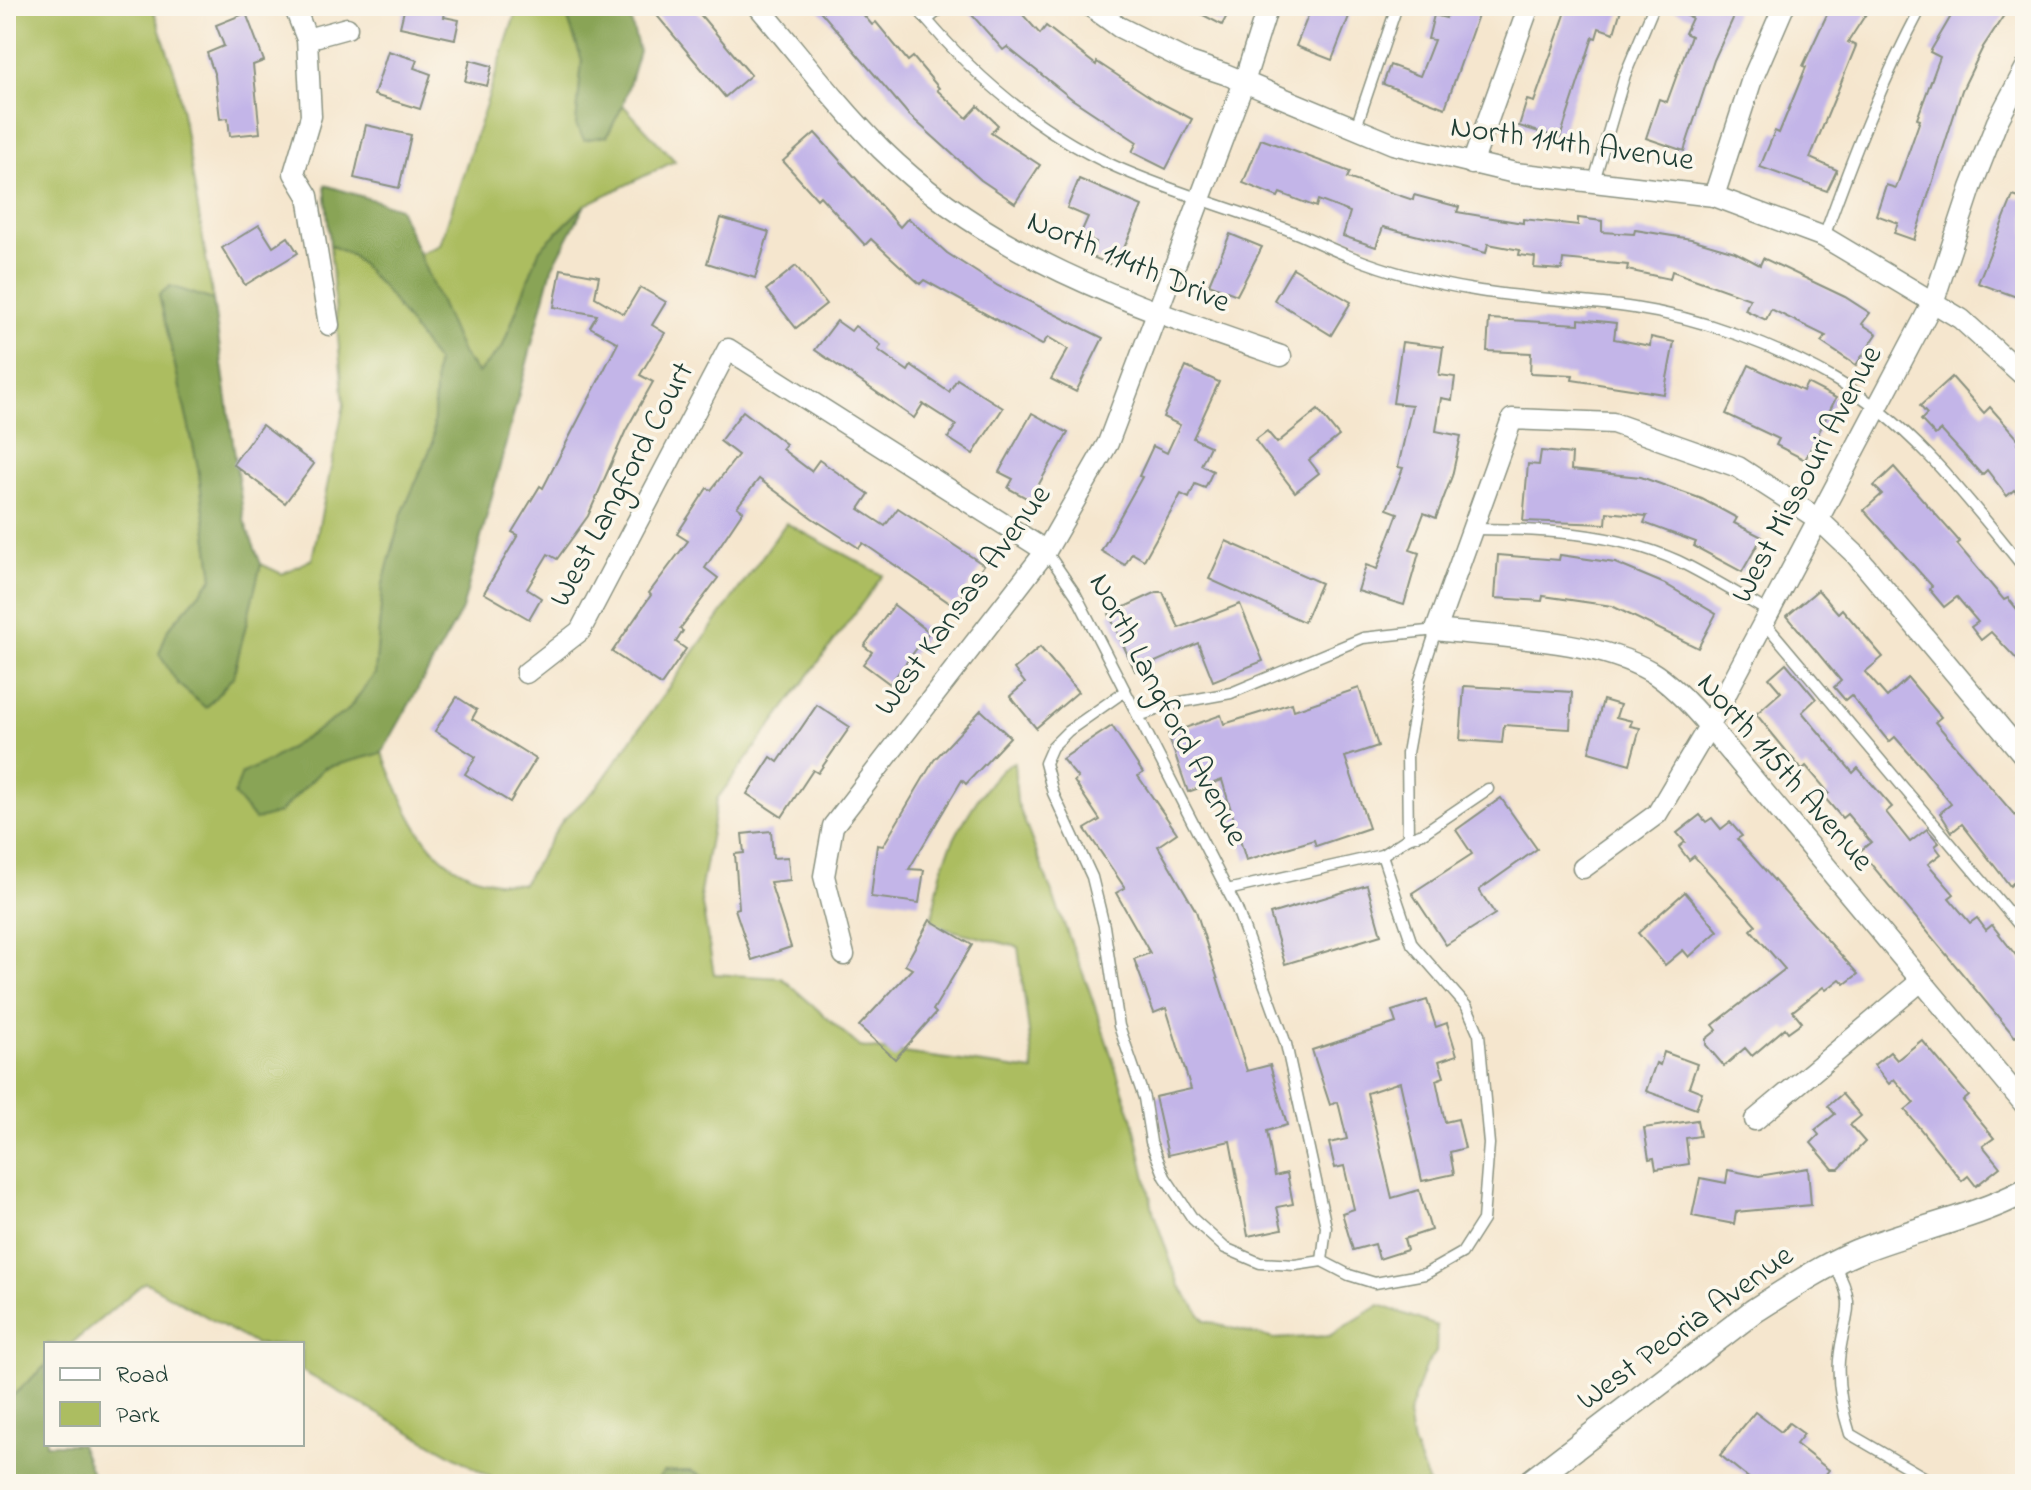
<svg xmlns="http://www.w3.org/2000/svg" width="2031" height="1490" font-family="'Indie Flower',sans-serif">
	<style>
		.green { fill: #acbd61; stroke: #667d4a; stroke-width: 2 }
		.forest { fill: #89a457; stroke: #547046; stroke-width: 2 }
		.building { fill: #c3b5e8 }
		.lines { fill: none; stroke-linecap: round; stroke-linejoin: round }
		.service-casing { stroke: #8a9281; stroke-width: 13 }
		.minor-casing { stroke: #8a9281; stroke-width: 23 }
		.tertiary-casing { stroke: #8a9281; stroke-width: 27 }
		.service { stroke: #fff; stroke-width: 10 }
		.minor { stroke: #fff; stroke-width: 20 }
		.tertiary { stroke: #fff; stroke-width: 24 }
		.labels { text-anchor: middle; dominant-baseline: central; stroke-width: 7; stroke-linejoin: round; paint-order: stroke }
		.street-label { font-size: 32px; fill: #1f3d34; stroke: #fbf7ec }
	</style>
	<rect width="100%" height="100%" fill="#fbf7ec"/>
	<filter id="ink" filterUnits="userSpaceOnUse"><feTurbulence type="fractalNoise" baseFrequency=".0125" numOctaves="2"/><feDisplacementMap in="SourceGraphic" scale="16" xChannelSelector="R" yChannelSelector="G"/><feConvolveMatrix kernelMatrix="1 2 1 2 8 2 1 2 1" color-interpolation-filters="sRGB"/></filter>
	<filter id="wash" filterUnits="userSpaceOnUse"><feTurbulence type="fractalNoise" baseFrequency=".006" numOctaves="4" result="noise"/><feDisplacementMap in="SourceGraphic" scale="32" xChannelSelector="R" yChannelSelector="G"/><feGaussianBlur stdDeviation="1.8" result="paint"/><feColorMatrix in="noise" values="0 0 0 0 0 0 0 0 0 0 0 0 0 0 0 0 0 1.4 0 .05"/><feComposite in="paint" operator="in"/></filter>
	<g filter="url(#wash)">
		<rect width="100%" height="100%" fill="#f5e6ce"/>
		<!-- green -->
		<g class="green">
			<path d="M6 6H152L176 76 213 300 170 286 159 295 198 467 213 578 168 629 233 677 261 564 282 574 312 559 344 405 330 245 353 256 384 289 436 361 433 443 401 516 383 584 375 674 347 711 269 761 242 773 279 813 324 768 382 753C414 826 431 883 523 884L562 821 597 788 786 523 883 575 717 799 700 893 714 974 782 978 860 1047 1034 1071 1018 947 931 925C935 905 937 883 944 863 952 838 990 771 1014 762L1017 802 1089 989 1133 1120 1154 1214 1179 1285 1205 1321 1274 1339 1329 1336 1380 1305 1437 1326 1436 1352 1424 1369 1408 1415 1413 1444 1429 1484H720L690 1471 664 1472 653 1484H503L302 1371V1344H255L145 1282 71 1344H46V1365L6 1402Z"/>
			<polygon points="518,6 555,6 566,13 582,60 576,125 607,136 623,105 675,161 585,205 540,249 502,348 478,373 462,354 418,254 440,245"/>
		</g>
		<!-- forest -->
		<g class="forest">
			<polygon points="574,6 627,6 639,51 623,105 607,136 584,140 576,125 582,60 566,13"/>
			<polygon points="325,185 399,208 462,353 478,373 502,348 540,249 585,205 552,268 462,610 382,753 324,768 279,813 255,820 234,795 242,773 269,761 347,711 375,674 383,584 401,516 433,443 436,361 384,289 353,256 330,245"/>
			<polygon points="170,286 213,300 244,520 261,564 233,677 206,708 178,684 159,654 168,629 213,578 198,467 159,295"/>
			<polygon points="46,1365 46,1444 80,1444 96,1484 6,1484 6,1402"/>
			<polygon points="690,1471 720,1484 653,1484 664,1472"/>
		</g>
		<g id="blocks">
			<!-- building -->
			<g class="building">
				<polygon points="405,6 446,6 444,17 459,20 455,39 400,27"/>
				<polygon points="649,6 693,6 751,75 725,97"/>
				<polygon points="816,6 856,6 872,25 876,22 908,61 913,57 939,88 937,90 967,118 978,106 998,125 991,133 1040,165 1015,203 981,180 908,114"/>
				<polygon points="964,6 1015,6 1040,34 1046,26 1096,65 1097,62 1155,100 1192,119 1166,169 1132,152 1137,142 1072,99 1007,47 1003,50"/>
				<polygon points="1186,6 1232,6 1222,25"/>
				<polygon points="1312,6 1353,6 1332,60 1296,46"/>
				<polygon points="1450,6 1479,12 1445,108 1383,84 1390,65 1420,76 1434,40 1428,39 1434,15 1446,18"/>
				<polygon points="1568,6 1622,6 1614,33 1599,28 1596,38 1593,37 1560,138 1519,126 1527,100 1534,102"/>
				<polygon points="1666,6 1723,6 1736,12 1714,60 1684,151 1646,138 1659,99 1667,102 1691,36 1685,33 1692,18"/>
				<polygon points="1831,6 1871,6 1848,42 1856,46 1810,158 1837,170 1827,191 1760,167 1775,131 1779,133 1806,67 1803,66"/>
				<polygon points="1957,6 2010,6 1983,47 1962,90 1914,240 1894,233 1898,223 1876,215 1886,185 1896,188 1920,120 1917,119 1940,57 1930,52"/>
				<polygon points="246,13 264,61 253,65 260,133 230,136 228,118 220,119 215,76 207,53 224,46 216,25"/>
				<polygon points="388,51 417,60 414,68 431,74 420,109 374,95"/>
				<polygon points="470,60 492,66 487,86 465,81"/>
				<polygon points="366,125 411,135 399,188 354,178"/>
				<polygon points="815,133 900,227 908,218 947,253 998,286 1103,338 1076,392 1051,379 1068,349 1048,337 1042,345 924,280 920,284 871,239 865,245 820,196 817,199 783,161"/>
				<polygon points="1261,139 1350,172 1347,178 1413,200 1414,195 1459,207 1457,212 1523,223 1523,219 1578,225 1578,218 1602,221 1602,232 1634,234 1635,230 1691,239 1735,252 1760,265 1763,258 1845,297 1870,313 1862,324 1877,334 1856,365 1821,342 1826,336 1771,309 1766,320 1745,310 1750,299 1672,271 1670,279 1627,270 1628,265 1563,259 1562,270 1534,268 1535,257 1519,255 1520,250 1488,244 1486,253 1383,227 1376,247 1343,236 1350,212 1318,200 1316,207 1280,193 1278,197 1243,183"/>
				<polygon points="1079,179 1142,206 1116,267 1090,256 1096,242 1080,235 1088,217 1067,208"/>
				<polygon points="2013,196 2025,200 2025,300 1978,283"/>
				<polygon points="721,218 769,232 755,278 707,263"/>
				<polygon points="259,225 273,247 288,237 298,253 245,285 222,248"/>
				<polygon points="1230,234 1262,247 1237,295 1209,284"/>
				<polygon points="796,266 826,304 796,328 766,290"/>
				<polygon points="1293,268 1351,302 1331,335 1274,300"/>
				<polygon points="561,269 599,276 595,297 624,314 640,287 666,302 652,325 665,333 640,375 653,382 626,430 588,516 557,559 548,554 527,589 541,598 529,619 484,593 518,535 512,532 540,486 543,488 618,343 590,327 597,315 554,307"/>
				<polygon points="1489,319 1579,324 1579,319 1616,323 1614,339 1650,346 1651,337 1674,342 1664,394 1572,380 1573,375 1530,373 1531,353 1487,351"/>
				<polygon points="837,321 851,331 855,326 881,345 878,350 908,371 911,366 949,392 957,379 1003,408 973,454 948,438 956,425 923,404 914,418 815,350"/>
				<polygon points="1402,342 1443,347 1439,375 1455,377 1452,400 1441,398 1436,431 1461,436 1452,476 1436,518 1424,513 1410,550 1419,553 1404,605 1358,591 1366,565 1377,569 1398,513 1387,509 1403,468 1398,467 1412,405 1393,403"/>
				<polygon points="1749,365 1803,391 1807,383 1836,398 1805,460 1776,445 1779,439 1726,414"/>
				<polygon points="1186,367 1219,382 1193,438 1210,446 1201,465 1213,471 1205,488 1195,484 1189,498 1181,494 1144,560 1132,553 1125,565 1101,551 1142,477 1139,476 1153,446 1167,453 1180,425 1163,417"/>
				<polygon points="1952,377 1984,413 1990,407 2020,441 2017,443 2025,454 2025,504 2014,490 2007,496 1987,470 1982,475 1941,430 1935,435 1921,420 1927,414 1920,406"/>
				<polygon points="1318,410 1339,436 1309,460 1319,473 1295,492 1255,440 1267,431 1277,443"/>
				<polygon points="743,411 786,444 782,449 811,471 819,460 869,494 859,509 885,526 898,508 984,565 954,606 863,543 859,548 812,518 759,479 737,507 743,511 705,568 718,578 680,629 683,631 676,642 686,649 661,685 612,652 651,595 649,593 688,541 677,534 707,488 711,490 738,455 720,441"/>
				<polygon points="1032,413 1068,433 1030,500 1008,488 1013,479 999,472"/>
				<polygon points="262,425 314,464 285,503 233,464"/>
				<polygon points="1541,451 1572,454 1571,470 1641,477 1702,499 1737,518 1734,523 1762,537 1742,572 1694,546 1696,542 1644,523 1647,516 1607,512 1606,524 1523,521 1528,464 1539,465"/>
				<polygon points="1894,467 1960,542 1957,544 2004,600 2008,598 2025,619 2025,668 1991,632 1981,640 1971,627 1978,622 1957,597 1944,607 1929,589 1932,586 1864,510 1882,494 1874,486"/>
				<polygon points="1226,541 1321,583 1304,622 1209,579"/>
				<polygon points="1498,555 1559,560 1560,555 1615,563 1665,584 1716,614 1698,648 1612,606 1543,596 1542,601 1495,598"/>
				<polygon points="1818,590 1838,613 1842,609 1883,657 1865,672 1887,697 1908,678 1941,717 1935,722 2025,827 2025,890 2016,880 2010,886 1962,824 1952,832 1940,813 1951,804 1923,769 1895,737 1889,742 1851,695 1845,700 1834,687 1841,681 1787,616"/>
				<polygon points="1157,592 1163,592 1179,628 1240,604 1263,661 1213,681 1198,643 1135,671 1109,614"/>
				<polygon points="894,605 929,632 890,684 863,664 872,652 864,646"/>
				<polygon points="1040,647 1078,692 1036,728 1010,696 1025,683 1014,669"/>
				<polygon points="1786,663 1816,699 1802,712 1853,773 1858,768 1892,807 1886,812 1910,842 1927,829 1939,843 1935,846 1941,854 1928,864 1954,894 1949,898 1970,923 1977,918 1986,930 1992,925 2025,967 2025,1029 2015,1037 1860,851 1871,842 1847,814 1842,818 1824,797 1829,793 1806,766 1802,770 1756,714 1781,692 1769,678"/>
				<polygon points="1464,686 1572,692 1570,729 1504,725 1502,743 1460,740"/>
				<polygon points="1359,688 1378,746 1345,757 1369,828 1316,846 1314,840 1246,860 1222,780 1188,792 1168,734 1221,715 1224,724 1292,703 1294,710"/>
				<polygon points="457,697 477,710 472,719 536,759 510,802 465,774 476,757 435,731"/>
				<polygon points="1603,700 1620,705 1616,717 1632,721 1630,726 1640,728 1630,764 1589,752"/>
				<polygon points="817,705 850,727 818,773 813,770 782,817 747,794 771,757 778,762"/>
				<polygon points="981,710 1010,737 966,784 962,780 909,869 924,870 919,903 871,897 877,845 883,846 934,760"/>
				<polygon points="1112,726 1143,773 1138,776 1177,833 1158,846 1196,911 1247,1071 1270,1065 1287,1125 1267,1131 1275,1176 1287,1173 1293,1204 1277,1207 1282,1229 1248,1236 1230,1141 1168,1155 1155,1097 1191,1089 1166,1008 1154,1013 1134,959 1150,953 1116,893 1125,888 1085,829 1100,820 1074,781 1078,778 1062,759"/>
				<polygon points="1501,798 1537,849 1479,890 1495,914 1446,945 1412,893 1472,854 1456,830"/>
				<polygon points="1700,815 1706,822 1712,818 1721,829 1730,822 1742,836 1737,839 1858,974 1845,984 1840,979 1826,990 1823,987 1793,1011 1802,1022 1788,1032 1785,1028 1752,1056 1745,1048 1724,1066 1706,1045 1706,1039 1717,1030 1713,1025 1785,969 1751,930 1756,925 1694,856 1689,860 1679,847 1685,842 1677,833"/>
				<polygon points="771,831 773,858 788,857 790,880 770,882 791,947 752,960 735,909 739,908 735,854 744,853 742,834"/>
				<polygon points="1367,885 1381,935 1285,964 1270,914"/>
				<polygon points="1685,892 1718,931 1689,957 1683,950 1665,965 1638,933"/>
				<polygon points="930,920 972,945 933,1010 936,1013 895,1059 859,1026 912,969 905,965"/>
				<polygon points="1427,1000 1436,1027 1447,1023 1457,1055 1439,1061 1444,1077 1436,1080 1445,1122 1458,1119 1465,1148 1450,1152 1454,1174 1422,1181 1400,1082 1367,1093 1392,1198 1419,1190 1431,1230 1404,1239 1407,1250 1379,1259 1375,1244 1353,1250 1342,1213 1354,1209 1344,1166 1335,1168 1329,1143 1347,1139 1338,1102 1330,1105 1312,1050 1396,1023 1392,1011"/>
				<polygon points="1922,1040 1969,1096 1963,1101 1994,1138 1983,1146 2000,1167 1976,1186 1968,1176 1962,1181 1905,1110 1914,1103 1894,1079 1889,1084 1874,1065 1890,1052 1897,1060"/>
				<polygon points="1664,1052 1697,1064 1689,1087 1702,1092 1696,1109 1646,1091 1656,1063 1660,1065"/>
				<polygon points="1842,1094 1861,1116 1850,1125 1865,1142 1839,1169 1833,1169 1811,1143 1819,1135 1815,1130 1835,1114 1828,1106"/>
				<polygon points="1697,1120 1700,1136 1686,1138 1689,1164 1656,1169 1654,1158 1649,1159 1644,1128"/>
				<polygon points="1808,1168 1811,1205 1736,1212 1734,1224 1692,1216 1700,1178 1726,1183 1728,1170 1759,1176"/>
				<polygon points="1755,1412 1781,1432 1789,1423 1804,1434 1796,1444 1829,1470 1818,1484 1756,1484 1720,1455"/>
			</g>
		</g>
	</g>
	<g filter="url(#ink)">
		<use href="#blocks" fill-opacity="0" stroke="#8a9281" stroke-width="2"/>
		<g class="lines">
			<!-- service casing -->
			<g class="service-casing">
				<g id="service">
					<path d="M915 6C970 73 1035 130 1114 166 1167 190 1224 206 1278 226 1302 234 1325 247 1349 256 1389 272 1431 283 1474 290 1527 299 1581 300 1634 308 1702 318 1774 345 1834 379 1912 424 1969 500 2025 569"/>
					<polyline points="927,20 944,6"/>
					<polyline points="1355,130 1397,6"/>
					<polyline points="1594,181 1625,75 1654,6"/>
					<path d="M1824 237C1852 158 1882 81 1922 6"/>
					<path d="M1472 529C1540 529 1615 532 1678 561 1709 576 1739 595 1769 612"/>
					<polyline points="1046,551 1076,595 1237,909 1286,1044 1326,1227 1322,1261"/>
					<polyline points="1764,622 2025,932"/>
					<polyline points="1125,691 1068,731 1052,747 1045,763 1053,793 1092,877 1104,926 1119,1026 1144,1098 1151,1142 1165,1177 1193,1219 1225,1248 1260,1263 1295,1265 1322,1261 1349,1275 1375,1283 1425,1274 1462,1253 1483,1220 1489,1144 1479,1034 1467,1007 1412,944 1382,855"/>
					<polyline points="1138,716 1181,702 1231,693 1363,638 1436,630 1420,680 1407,753 1408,838 1382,855 1227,890"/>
					<polyline points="1408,838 1423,833 1488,789"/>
					<path d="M1834 1264C1860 1311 1843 1314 1839 1360 1837 1386 1842 1409 1850 1434L1936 1484"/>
				</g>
			</g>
			<!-- minor casing -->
			<g class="minor-casing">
				<g id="minor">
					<polyline points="294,6 307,39 311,116 294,173 308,196 329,325"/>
					<path d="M758 6C798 53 837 105 881 149 993 259 1136 306 1281 356"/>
					<polyline points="1090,6 1119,27 1189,62 1225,74 1393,144 1515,173 1714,196 1824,237 1961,319 2025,377"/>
					<polyline points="307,39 347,28"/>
					<polyline points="1472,164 1529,6"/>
					<polyline points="1714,196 1751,82 1784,6"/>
					<polyline points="526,673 580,631 728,349 1046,551"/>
					<path d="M2025 757 1856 555 1818 519 1738 467 1613 423 1512 419 1436 630C1503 638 1591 638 1650 671 1672 684 1692 706 1709 726L2025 1105"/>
					<polyline points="1583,868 1657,814 1709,726 1934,300 1971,188 1997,122 2025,69"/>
					<polyline points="844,955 824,876 833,826 1046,551 1108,443 1244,82 1268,6"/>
					<polyline points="1755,1120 1921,981"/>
				</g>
			</g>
			<!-- tertiary casing -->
			<g class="tertiary-casing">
				<path id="tertiary" d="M1528 1484 1754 1311C1787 1290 1821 1267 1856 1252 1912 1229 1972 1219 2025 1191"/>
			</g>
			<!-- service -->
			<use href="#service" class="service"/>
			<!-- minor -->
			<use href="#minor" class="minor"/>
			<!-- tertiary -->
			<use href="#tertiary" class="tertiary"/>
		</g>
	</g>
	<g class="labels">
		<!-- street labels -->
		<g class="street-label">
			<text transform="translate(1572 145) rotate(8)">North 114th Avenue</text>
			<text transform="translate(1128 263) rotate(23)">North 114th Drive</text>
			<text transform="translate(1808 475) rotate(-62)">West Missouri Avenue</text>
			<text transform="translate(623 485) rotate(-62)">West Langford Court</text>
			<text transform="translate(964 601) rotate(-54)">West Kansas Avenue</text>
			<text transform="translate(1167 710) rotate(62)">North Langford Avenue</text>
			<text transform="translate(1784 773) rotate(49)">North 115th Avenue</text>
			<text transform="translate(1686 1329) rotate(-36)">West Peoria Avenue</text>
		</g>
	</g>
	<!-- margin -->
	<rect width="2031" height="1490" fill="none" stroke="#fbf7ec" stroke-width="32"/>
	<!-- legend -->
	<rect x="44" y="1342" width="260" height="104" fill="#fbf7ec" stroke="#a3ada2" stroke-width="2"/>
	<rect x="60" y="1368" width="40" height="12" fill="#ffffff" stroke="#a3ada2" stroke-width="2"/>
	<text x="116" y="1382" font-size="24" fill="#1f3d34">Road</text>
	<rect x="60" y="1402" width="40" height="24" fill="#acbd61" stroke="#a3ada2" stroke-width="2"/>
	<text x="116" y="1422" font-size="24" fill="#1f3d34">Park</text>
</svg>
